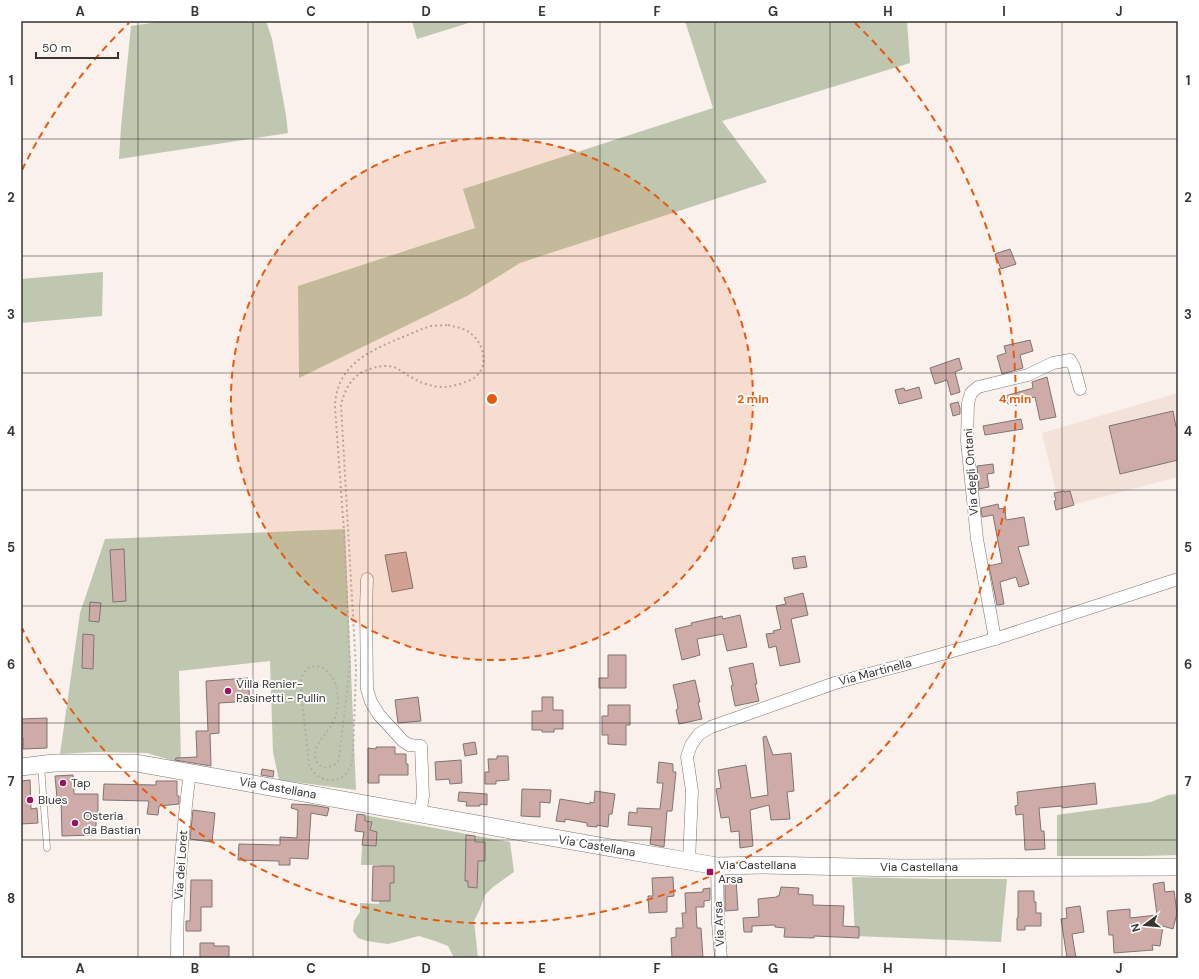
<svg xmlns="http://www.w3.org/2000/svg" width="1199" height="979" font-family="'DM Sans',sans-serif">
	<style>
		.built { fill: #f3e2d9 }
		.green { fill: #bfc7b0 }
		.building { fill: #cfaba7; stroke: #7e7473 }
		.lines { fill: none; stroke-linecap: round; stroke-linejoin: round }
		.lane-casing { stroke: #7d7571; stroke-width: 7 }
		.street-casing { stroke: #7d7571; stroke-width: 13 }
		.secondary-casing { stroke: #7d7571; stroke-width: 18 }
		.path { stroke: #b4adaa; stroke-width: 2; stroke-dasharray: 2 3; stroke-linecap: butt }
		.lane { stroke: #fff; stroke-width: 6 }
		.street { stroke: #fff; stroke-width: 12 }
		.secondary { stroke: #fff; stroke-width: 17 }
		.grid { fill: none; stroke: #383533; stroke-width: 1; stroke-opacity: 0.55 }
		.ring { fill: none; stroke: #e8590c; stroke-width: 2; stroke-dasharray: 7 5 }
		.poi-dot { fill: #9d105e; stroke: #fff; stroke-width: 1.5 }
		.labels { text-anchor: middle; dominant-baseline: central; stroke-width: 3.5; stroke-linejoin: round; paint-order: stroke }
		.street-label { font-size: 12px; fill: #383533; stroke: #fff }
		.poi-label { font-size: 12px; fill: #383533; stroke: #fff; text-anchor: start }
		.centre { fill: #e8590c; stroke: #fff; stroke-width: 2 }
		.ring-label { font-size: 12px; text-anchor: middle; font-weight: bold; fill: #e8590c; stroke: #fff; stroke-width: 3.5; stroke-linejoin: round; paint-order: stroke }
		.neatline { fill: none; stroke: #383533; stroke-width: 1.5 }
		.grid-label { font-size: 13px; text-anchor: middle; font-weight: bold; fill: #383533 }
	</style>
	<rect width="100%" height="100%" fill="#faf0ec"/>
	<!-- built -->
	<polygon class="built" points="1178,393 1178,477 1060,508 1042,433"/>
	<!-- green -->
	<g class="green">
		<polygon points="165,21 266,21 272,39 286,115 288,133 119,159 121,127 131,26"/>
		<polygon points="412,21 475,21 417,39"/>
		<polygon points="685,21 907,21 910,63 722,121 767,182 520,263 467,296 299,378 298,286 475,228 463,189 713,108"/>
		<polygon points="103,272 102,316 21,323 21,279"/>
		<polygon points="345,529 356,790 279,780 273,752 270,661 179,671 181,763 147,753 95,752 60,754 80,613 105,539"/>
		<polygon points="1178,794 1178,855 1143,856 1057,856 1057,815 1151,802 1168,795"/>
		<polygon points="364,815 510,842 514,872 493,887 485,895 480,909 474,921 478,958 454,958 448,946 435,941 419,936 388,944 367,941 358,938 353,931 354,921 360,912 360,903 379,904 380,865 361,865"/>
		<polygon points="852,877 932,879 1007,879 1001,942 855,936"/>
	</g>
	<!-- building -->
	<g class="building">
		<polygon points="1010,249 1016,264 1001,269 995,254"/>
		<polygon points="1030,340 1033,351 1020,355 1023,368 1002,374 997,356 1006,353 1004,346"/>
		<polygon points="959,358 962,369 955,372 960,392 951,395 947,380 935,384 930,368"/>
		<polygon points="1047,377 1056,417 1040,420 1035,397 1008,404 1005,396 1033,388 1032,382"/>
		<polygon points="919,387 922,398 899,404 895,390 904,388 905,391"/>
		<polygon points="958,402 960,408 960,414 953,416 950,404"/>
		<polygon points="1173,411 1176,427 1178,427 1178,460 1120,474 1109,426"/>
		<polygon points="1021,419 1023,429 985,435 983,426"/>
		<polygon points="993,464 994,473 987,474 989,487 979,489 977,466"/>
		<polygon points="1064,491 1064,492 1070,491 1074,505 1056,510 1054,501 1056,500 1054,493"/>
		<polygon points="998,504 999,509 1005,508 1006,520 1024,517 1029,545 1018,547 1029,584 1019,587 1016,577 1000,582 1004,604 997,605 989,566 1002,563 993,515 982,517 981,508"/>
		<polygon points="124,549 126,601 113,602 110,550"/>
		<polygon points="406,552 413,588 392,592 385,555"/>
		<polygon points="805,556 807,567 794,569 792,558"/>
		<polygon points="803,593 808,615 791,619 800,662 780,666 776,646 769,648 766,634 774,633 773,631 781,629 776,606 786,604 784,598"/>
		<polygon points="90,602 101,603 99,622 89,621"/>
		<polygon points="740,615 747,647 727,651 723,634 697,639 700,655 682,660 675,629 692,625 691,623 722,616 723,619"/>
		<polygon points="83,634 94,635 93,669 82,668"/>
		<polygon points="608,655 626,655 626,688 599,688 599,678 608,678"/>
		<polygon points="753,663 757,684 755,684 759,701 735,706 731,686 733,685 729,668"/>
		<polygon points="248,678 250,701 219,703 219,733 210,734 211,766 175,760 176,758 197,757 196,731 208,731 206,681"/>
		<polygon points="695,680 700,702 698,702 702,719 679,724 676,710 678,709 677,702 673,685"/>
		<polygon points="418,697 421,721 398,723 395,700"/>
		<polygon points="542,697 553,697 553,710 563,710 563,729 554,729 554,732 542,732 542,730 532,730 532,711 542,711"/>
		<polygon points="608,705 630,705 630,725 626,725 626,745 608,744 608,735 602,735 602,716 608,716"/>
		<polygon points="47,718 47,748 23,749 23,738 21,738 21,719"/>
		<polygon points="766,736 773,755 791,753 794,791 787,792 790,819 771,820 769,805 750,810 753,846 740,848 739,831 731,832 729,817 721,818 716,789 721,788 718,770 746,765 751,798 768,795 763,737"/>
		<polygon points="475,742 477,754 465,756 463,744"/>
		<polygon points="376,747 395,747 395,754 406,754 406,764 408,764 408,775 379,775 379,783 368,783 368,748 376,749"/>
		<polygon points="497,756 508,756 509,780 496,781 496,784 485,784 485,772 489,772 488,759 497,759"/>
		<polygon points="461,760 462,783 450,784 449,779 436,780 435,762"/>
		<polygon points="659,762 673,764 673,772 676,772 672,811 667,811 664,847 650,844 652,827 628,825 629,812 637,813 637,808 660,809 663,783 657,783"/>
		<polygon points="262,769 274,771 273,777 261,775"/>
		<polygon points="73,775 74,794 98,794 98,813 96,813 96,826 95,826 95,835 62,836 61,798 57,798 55,776"/>
		<polygon points="30,780 31,809 37,808 38,823 21,824 21,781"/>
		<polygon points="156,781 177,781 177,796 179,796 179,804 159,806 158,815 147,814 149,801 103,800 104,784 156,785"/>
		<polygon points="1095,783 1097,804 1070,807 1062,808 1062,806 1039,808 1041,831 1044,831 1045,849 1025,850 1023,814 1016,815 1015,806 1018,805 1017,792"/>
		<polygon points="522,789 551,790 550,803 540,802 540,817 521,816"/>
		<polygon points="595,791 615,794 612,814 609,814 608,827 597,825 597,827 587,826 587,823 565,819 565,822 556,821 560,799 590,804 590,802 594,803"/>
		<polygon points="459,792 487,794 487,805 480,804 480,806 466,806 467,802 458,801"/>
		<polygon points="292,804 312,805 329,808 327,816 311,813 308,859 290,858 290,865 279,865 279,861 238,860 239,844 280,845 280,837 297,838 298,810 291,808"/>
		<polygon points="193,810 215,813 212,842 190,839"/>
		<polygon points="357,814 365,815 365,821 372,822 370,830 377,832 376,846 362,845 364,832 355,831"/>
		<polygon points="466,835 475,836 475,842 485,842 485,861 478,861 477,888 468,887 468,881 465,881"/>
		<polygon points="373,866 394,866 394,883 390,883 390,901 372,901"/>
		<polygon points="673,877 674,896 667,897 667,912 649,913 648,896 653,896 652,878"/>
		<polygon points="736,879 738,910 725,911 725,880"/>
		<polygon points="191,880 212,880 212,907 201,907 201,931 186,931 186,921 190,921"/>
		<polygon points="1164,882 1165,892 1174,891 1177,913 1173,929 1163,926 1160,946 1152,945 1153,950 1114,953 1113,935 1109,935 1107,911 1130,909 1130,918 1157,915 1153,884"/>
		<polygon points="781,887 799,888 798,894 813,895 813,905 844,906 843,926 859,927 859,938 814,936 814,938 784,937 785,928 775,927 775,925 752,926 752,932 744,932 743,918 759,917 758,899 777,897 777,896 779,896"/>
		<polygon points="710,888 710,900 704,901 704,907 696,907 697,928 701,928 703,958 672,958 671,938 676,937 676,928 683,928 682,913 686,913 685,893 703,892 703,889"/>
		<polygon points="1018,891 1034,891 1034,902 1036,902 1036,913 1041,913 1041,926 1025,926 1025,930 1017,930 1017,918 1018,918"/>
		<polygon points="1080,906 1084,932 1072,934 1076,958 1067,958 1061,919 1067,918 1066,908"/>
		<polygon points="200,943 214,943 214,946 229,946 229,958 200,958"/>
	</g>
	<g class="lines">
		<!-- lane casing -->
		<g class="lane-casing">
			<polyline id="lane" points="41,766 47,848"/>
		</g>
		<!-- street casing -->
		<g class="street-casing">
			<g id="street">
				<polyline points="367,579 366,608 367,689 371,702 379,715 403,741 409,745 421,746 423,796 420,814"/>
				<polyline points="995,639 977,539 967,441 968,403 971,393 978,387 1028,375 1053,363 1070,360 1074,367 1080,389"/>
				<polyline points="689,862 692,791 687,757 691,745 699,734 711,727 835,683 914,662 995,639 1178,579"/>
				<polyline points="717,866 718,923 721,958"/>
				<path d="M177 958C177 896 182 834 190 772"/>
			</g>
		</g>
		<!-- secondary casing -->
		<g class="secondary-casing">
			<polyline id="secondary" points="21,767 54,763 136,763 600,846 717,866 763,865 901,868 1178,867"/>
		</g>
		<!-- path -->
		<path class="path" d="M448 325C456 327 464 328 470 333 484 343 490 367 474 378 466 383 454 386 445 387 434 387 422 384 413 378 406 375 401 370 394 367 386 365 378 366 370 369 353 374 345 388 341 405L356 669 353 753C352 759 352 764 349 769 340 787 315 782 309 764L300 683C306 654 334 666 337 691 339 702 338 712 333 722 328 734 309 747 317 762 319 766 323 768 327 767 333 767 336 764 339 759L350 667 344 532 335 407C336 357 384 346 422 329L431 326Z"/>
		<!-- lane -->
		<use href="#lane" class="lane"/>
		<!-- street -->
		<use href="#street" class="street"/>
		<!-- secondary -->
		<use href="#secondary" class="secondary"/>
	</g>
	<!-- grid -->
	<path class="grid" d="M138 21V958M253 21V958M368 21V958M484 21V958M600 21V958M715 21V958M830 21V958M946 21V958M1062 21V958M21 139H1178M21 256H1178M21 373H1178M21 490H1178M21 606H1178M21 723H1178M21 840H1178"/>
	<!-- distance rings -->
	<circle cx="492" cy="399" r="261" fill="#e8590c" fill-opacity=".12"/>
	<g class="ring">
		<circle cx="492" cy="399" r="261"/>
		<path d="M22 170A523 523 0 0 1 129 23M855 23A523 523 0 1 1 22 628"/>
	</g>
	<!-- markers -->
	<g class="poi-dot">
		<circle cx="228" cy="691" r="4"/>
		<circle cx="63" cy="783" r="4"/>
		<circle cx="30" cy="800" r="4"/>
		<circle cx="75" cy="823" r="4"/>
		<rect x="706" y="868" width="8" height="8" rx="2"/>
	</g>
	<g class="labels">
		<!-- street labels -->
		<g class="street-label">
			<text transform="translate(971 472) rotate(-94)">Via degli Ontani</text>
			<text transform="translate(875 672) rotate(-15)">Via Martinella</text>
			<text transform="translate(278 788) rotate(10)">Via Castellana</text>
			<text transform="translate(597 846) rotate(10)">Via Castellana</text>
			<text transform="translate(181 865) rotate(-86)">Via dei Loret</text>
			<text x="919" y="867">Via Castellana</text>
			<text transform="translate(719 924) rotate(-93)">Via Arsa</text>
		</g>
		<!-- poi labels -->
		<g class="poi-label">
			<text x="236" y="684">Villa Renier-<tspan x="236" dy="14">Pasinetti - Pullin</tspan></text>
			<text x="71" y="783">Tap</text>
			<text x="38" y="800">Blues</text>
			<text x="83" y="816">Osteria<tspan x="83" dy="14">da Bastian</tspan></text>
			<text x="718" y="865">Via Castellana<tspan x="718" dy="14">Arsa</tspan></text>
		</g>
	</g>
	<circle cx="492" cy="399" r="6" class="centre"/>
	<g class="ring-label">
		<text x="753" y="403">2 min</text>
		<text x="1015" y="403">4 min</text>
	</g>
	<!-- border -->
	<rect width="1199" height="979" fill="none" stroke="#ffffff" stroke-width="44"/>
	<!-- north arrow -->
	<g transform="translate(1145 925) rotate(254)" stroke="#ffffff" stroke-width="3" paint-order="stroke">
	<path d="M0-3L7 15L0 10L-7 15Z" fill="#383533"/>
	<text y="-6" font-size="11" font-weight="bold" text-anchor="middle" fill="#383533">N</text>
	</g>
	<!-- scale -->
	<path d="M36 52v6h82v-6" fill="none" stroke="#383533" stroke-width="2"/>
	<text x="42" y="52" font-size="12" fill="#383533" stroke="#ffffff" stroke-width="3" paint-order="stroke">50 m</text>
	<rect x="22" y="22" width="1155" height="935" class="neatline"/>
	<g class="grid-label">
		<text x="80" y="16">A</text>
		<text x="195" y="16">B</text>
		<text x="311" y="16">C</text>
		<text x="426" y="16">D</text>
		<text x="542" y="16">E</text>
		<text x="657" y="16">F</text>
		<text x="773" y="16">G</text>
		<text x="888" y="16">H</text>
		<text x="1004" y="16">I</text>
		<text x="1119" y="16">J</text>
		<text x="11" y="85">1</text>
		<text x="1188" y="85">1</text>
		<text x="11" y="202">2</text>
		<text x="1188" y="202">2</text>
		<text x="11" y="319">3</text>
		<text x="1188" y="319">3</text>
		<text x="11" y="436">4</text>
		<text x="1188" y="436">4</text>
		<text x="11" y="552">5</text>
		<text x="1188" y="552">5</text>
		<text x="11" y="669">6</text>
		<text x="1188" y="669">6</text>
		<text x="11" y="786">7</text>
		<text x="1188" y="786">7</text>
		<text x="11" y="903">8</text>
		<text x="1188" y="903">8</text>
		<text x="80" y="973">A</text>
		<text x="195" y="973">B</text>
		<text x="311" y="973">C</text>
		<text x="426" y="973">D</text>
		<text x="542" y="973">E</text>
		<text x="657" y="973">F</text>
		<text x="773" y="973">G</text>
		<text x="888" y="973">H</text>
		<text x="1004" y="973">I</text>
		<text x="1119" y="973">J</text>
	</g>
</svg>
